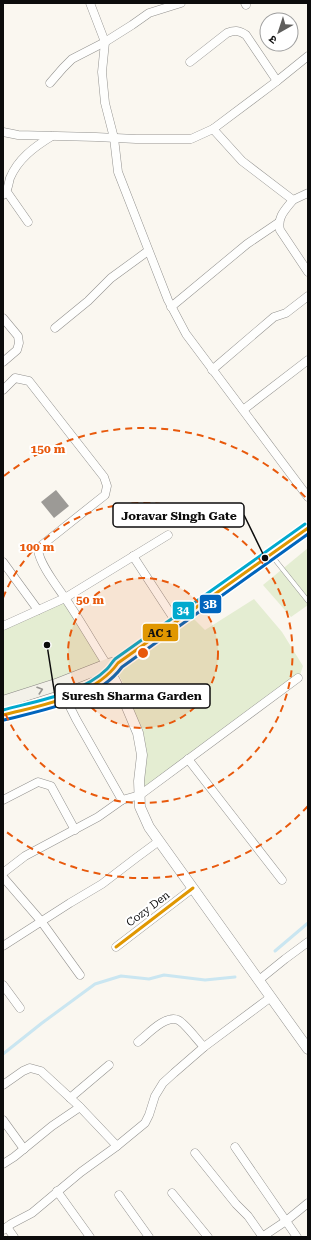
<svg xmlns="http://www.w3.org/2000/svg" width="311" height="1240" font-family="'Roboto Serif','Noto Sans Devanagari',serif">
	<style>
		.green { fill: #e4edd2 }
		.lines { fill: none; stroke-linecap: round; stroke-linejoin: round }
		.stream { stroke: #cae6f1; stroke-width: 3 }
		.building { fill: #9c9a96 }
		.service-casing { stroke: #93928f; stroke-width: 5 }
		.minor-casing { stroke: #93928f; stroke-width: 9 }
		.tertiary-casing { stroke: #93928f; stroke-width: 11 }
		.secondary-casing { stroke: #8a8885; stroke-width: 13 }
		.service { stroke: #fefefd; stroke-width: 4 }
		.minor { stroke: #fefefd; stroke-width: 8 }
		.tertiary { stroke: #fefefd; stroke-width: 10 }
		.secondary { stroke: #f3f1e9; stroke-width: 12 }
		.bus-1-casing { stroke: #fff; stroke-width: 6 }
		.bus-2-casing { stroke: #fff; stroke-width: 6 }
		.bus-3-casing { stroke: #fff; stroke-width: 6 }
		.bus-1 { stroke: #e09701; stroke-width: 3 }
		.bus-2 { stroke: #0065bd; stroke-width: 3 }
		.bus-3 { stroke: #00a9ce; stroke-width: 3 }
		.oneway { stroke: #979591 }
		.ring { fill: none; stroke: #e8590c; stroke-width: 2; stroke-dasharray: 7 5 }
		.labels { text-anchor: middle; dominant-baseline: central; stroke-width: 4; stroke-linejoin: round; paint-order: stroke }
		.street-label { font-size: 11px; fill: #0c0c0c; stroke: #fff }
		.centre { fill: #e8590c; stroke: #fff; stroke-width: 2 }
		.ring-label { font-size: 12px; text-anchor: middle; font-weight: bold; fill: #e8590c; stroke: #fff; stroke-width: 4; stroke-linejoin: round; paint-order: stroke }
		.leader { fill: none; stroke: #0c0c0c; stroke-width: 1.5 }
		.callout-dot { fill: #0c0c0c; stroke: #fff; stroke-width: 1.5 }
		.callout { fill: #fff; stroke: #0c0c0c; stroke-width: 1.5 }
		.callout-label { font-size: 12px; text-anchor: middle; font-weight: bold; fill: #0c0c0c }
		.line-badge { stroke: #fff; stroke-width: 1.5 }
		.badge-label { font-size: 11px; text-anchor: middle; font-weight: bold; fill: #fff }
		.pale-badge-label { font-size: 11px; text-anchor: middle; font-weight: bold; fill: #111 }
	</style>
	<rect width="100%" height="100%" fill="#faf7f0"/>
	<!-- green -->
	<g class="green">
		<polygon points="308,548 308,605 291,617 263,585"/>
		<polygon points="254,599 282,632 303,666 300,675 143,788 137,719 126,689 116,669 191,616 205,630"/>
		<polygon points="64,601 100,660 100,665 3,699 3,629"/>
	</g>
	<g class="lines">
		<!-- stream -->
		<g class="stream">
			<polyline points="275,951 308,923"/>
			<polyline points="3,1054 42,1023 95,984 121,976 149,979 164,975 205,980 235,977"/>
		</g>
	</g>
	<!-- building -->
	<polygon class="building" points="56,490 69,506 54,518 41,502"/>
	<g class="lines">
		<!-- service casing -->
		<g class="service-casing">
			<polyline id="service" points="272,556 308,601"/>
		</g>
		<!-- minor casing -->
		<g class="minor-casing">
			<g id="minor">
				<polyline points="90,3 105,42 102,72 105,103 114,138 118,172 168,300 186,334 308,497"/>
				<polyline points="245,3 246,5"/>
				<path d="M190 62 227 33C234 30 239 30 246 35L277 81"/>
				<polyline points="50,83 63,68 72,59 105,42 132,25 149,13 181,3"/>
				<polyline points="213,129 242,161 293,200 308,193"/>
				<polyline points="3,132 18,135 96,137 136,139 191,139 213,129 277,81 308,56"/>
				<polyline points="7,192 28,222"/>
				<path d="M3 195C9 190 8 184 10 178 18 159 34 147 52 136"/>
				<path d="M293 200C285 210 277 217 280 230L308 272"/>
				<polyline points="171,307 247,244 278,223"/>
				<polyline points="3,318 18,336 19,343 17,350 3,362"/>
				<polyline points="55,328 88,301 111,278 148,251"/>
				<polyline points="212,370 274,317 286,313 308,296"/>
				<path d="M3 390 15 378 29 381 104 477 107 486 105 495 42 545 38 550C40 565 57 586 65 598 80 620 93 643 107 665"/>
				<polyline points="243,410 308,360"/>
				<polyline points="133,556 176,622"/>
				<polyline points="3,562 38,610"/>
				<polyline points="3,626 65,598 168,535"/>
				<polyline points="65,697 76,719 122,800"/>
				<polyline points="188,759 282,880"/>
				<polyline points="3,800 38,782 51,786 75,830"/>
				<polyline points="3,873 25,856 98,817 122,800 140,795 298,678"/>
				<polyline points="3,877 41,921 80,975"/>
				<polyline points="3,946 70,903 102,884 136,858 159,841"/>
				<polyline points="116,947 193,888"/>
				<polyline points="259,980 285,959 308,942"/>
				<polyline points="3,985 20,1008"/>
				<path d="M138 1042C147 1035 166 1014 178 1020 184 1022 198 1041 204 1047"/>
				<polyline points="3,1085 23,1071 30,1068 41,1071 80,1107 52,1126 14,1157 3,1164"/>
				<polyline points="70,1098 109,1065"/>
				<polyline points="3,1120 24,1149"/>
				<polyline points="117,1146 145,1123 149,1115 155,1096 163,1083 174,1073 204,1047 271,997"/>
				<polyline points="235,1147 297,1237"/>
				<polyline points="195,1153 236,1204 248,1216 262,1236"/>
				<polyline points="57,1191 90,1237"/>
				<polyline points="172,1193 208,1237"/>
				<polyline points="119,1195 149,1237"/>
				<polyline points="7,1227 14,1237"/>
				<polyline points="3,1230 11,1224 32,1213 81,1172 117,1146 80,1107"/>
				<polyline points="262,1237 286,1221 308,1203"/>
			</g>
		</g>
		<!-- tertiary casing -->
		<g class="tertiary-casing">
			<polyline id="tertiary" points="108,667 121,693 138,733 142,755 139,781 140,807 149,827 308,1049"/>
		</g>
		<!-- secondary casing -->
		<g class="secondary-casing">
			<g id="secondary">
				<polyline points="3,702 56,685 107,665 118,663"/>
				<path d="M3 715C37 706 85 697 110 673 113 670 116 666 118 663L308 528"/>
			</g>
		</g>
		<!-- service -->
		<use href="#service" class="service"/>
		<!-- minor -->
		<use href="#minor" class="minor"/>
		<!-- tertiary -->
		<use href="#tertiary" class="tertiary"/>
		<!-- secondary -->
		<use href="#secondary" class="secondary"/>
		<!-- bus-1 casing -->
		<g class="bus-1-casing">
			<g id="bus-1">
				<path d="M3 715C41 705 94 697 118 663L308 528"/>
				<polyline points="116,947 193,888"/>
			</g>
		</g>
		<!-- bus-2 casing -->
		<g class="bus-2-casing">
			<path id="bus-2" d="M4 720C43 710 97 701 122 667L308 534"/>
		</g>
		<!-- bus-3 casing -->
		<g class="bus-3-casing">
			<path id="bus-3" d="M3 710C36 701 82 694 107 669 110 666 112 662 115 659L305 524"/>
		</g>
		<!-- bus-1 -->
		<use href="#bus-1" class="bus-1"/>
		<!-- bus-2 -->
		<use href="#bus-2" class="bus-2"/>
		<!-- bus-3 -->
		<use href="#bus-3" class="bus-3"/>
	</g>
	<!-- one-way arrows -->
	<defs><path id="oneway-chevron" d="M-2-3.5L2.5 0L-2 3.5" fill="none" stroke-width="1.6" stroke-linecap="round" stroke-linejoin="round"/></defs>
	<use class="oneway" href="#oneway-chevron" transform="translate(40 690) rotate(-18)"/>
	<!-- distance rings -->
	<circle cx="143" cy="653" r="75" fill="#e8590c" fill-opacity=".12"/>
	<g class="ring">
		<circle cx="143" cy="653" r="75"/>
		<path d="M3 598A150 150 0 1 1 3 708"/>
		<path d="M308 806A225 225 0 0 1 4 830M4 476A225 225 0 0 1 308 500"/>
	</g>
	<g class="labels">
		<!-- street labels -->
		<g class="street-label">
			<text transform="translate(148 909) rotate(-37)">Cozy Den</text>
		</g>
	</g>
	<circle cx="143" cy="653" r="6" class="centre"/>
	<g class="ring-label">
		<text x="48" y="453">150 m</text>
		<text x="37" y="551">100 m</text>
		<text x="90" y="604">50 m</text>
	</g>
	<!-- callouts -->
	<path class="leader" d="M265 558L244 515M47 645L55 696"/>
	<g class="callout-dot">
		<circle cx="265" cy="558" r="4"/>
		<circle cx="47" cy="645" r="4"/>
	</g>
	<g class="callout">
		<rect x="113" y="503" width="131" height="24" rx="4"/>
		<rect x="55" y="684" width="155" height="24" rx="4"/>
	</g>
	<g class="callout-label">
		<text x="179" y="520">Joravar Singh Gate</text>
		<text x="132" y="700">Suresh Sharma Garden</text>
	</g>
	<g class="line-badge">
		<rect x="199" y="594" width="23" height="20" rx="4" fill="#0065bd"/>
		<rect x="172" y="601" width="23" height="19" rx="4" fill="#00a9ce"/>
		<rect x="142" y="623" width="37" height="19" rx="4" fill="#e09701"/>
	</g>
	<g class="badge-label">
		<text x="210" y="608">3B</text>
		<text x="183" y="614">34</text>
	</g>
	<g class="pale-badge-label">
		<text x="160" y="637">AC 1</text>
	</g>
	<!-- border -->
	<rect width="311" height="1240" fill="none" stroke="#0c0c0c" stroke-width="8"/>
	<!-- north arrow -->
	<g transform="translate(279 32) rotate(219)"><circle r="19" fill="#ffffff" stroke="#9e9e9e"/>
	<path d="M0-3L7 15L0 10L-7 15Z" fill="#5f5e5c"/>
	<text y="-6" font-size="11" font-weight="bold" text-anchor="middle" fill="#0c0c0c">उ</text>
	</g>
</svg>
